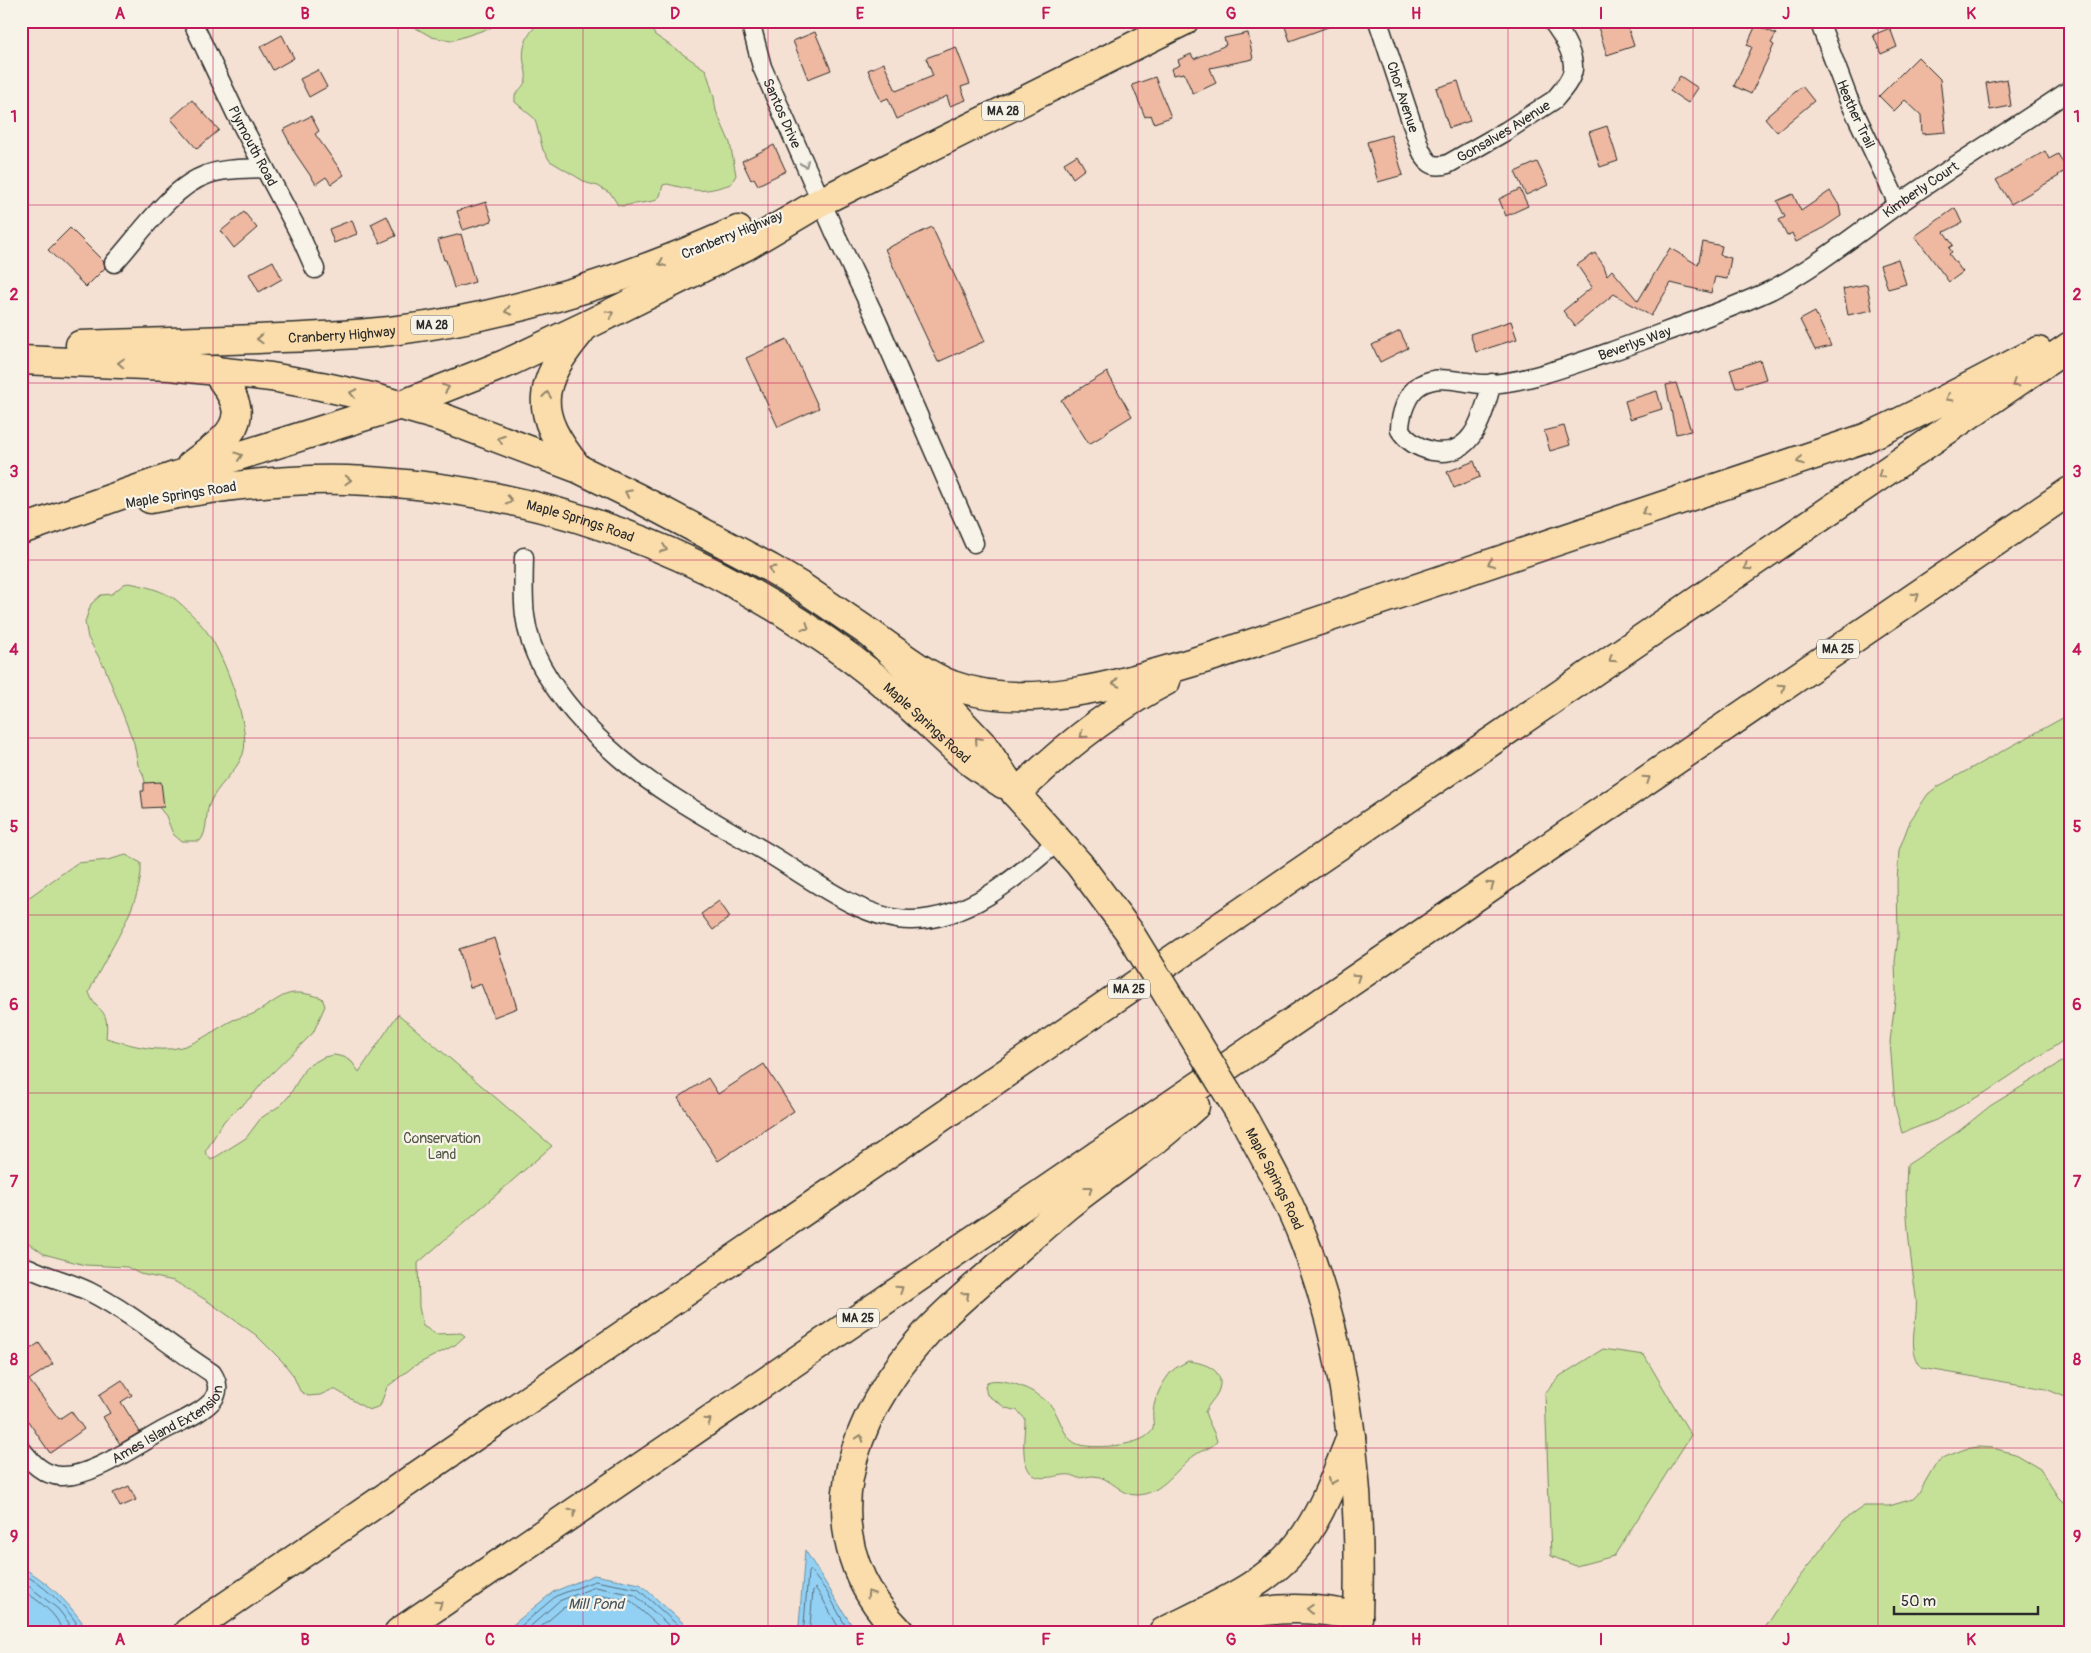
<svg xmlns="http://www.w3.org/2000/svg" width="2091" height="1653" font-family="Pangolin,sans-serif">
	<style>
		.green { fill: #c5e198; stroke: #788662 }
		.water { fill: #93d1f4; stroke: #698fa4 }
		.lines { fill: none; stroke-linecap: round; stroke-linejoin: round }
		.shore { stroke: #556d7b; stroke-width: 1 }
		.building { fill: #eeb8a1; stroke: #2b2b2b }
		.minor-casing { stroke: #2b2b2b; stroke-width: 21 }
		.primary-casing { stroke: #2b2b2b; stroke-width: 31 }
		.motorway-casing { stroke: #2b2b2b; stroke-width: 31 }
		.minor { stroke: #f7f3e8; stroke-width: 18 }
		.primary { stroke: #faddab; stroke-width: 28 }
		.motorway { stroke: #faddab; stroke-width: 28 }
		.primary-bridge-casing { stroke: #2b2b2b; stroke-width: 31; stroke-linecap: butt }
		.primary-bridge { stroke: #faddab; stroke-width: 28 }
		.oneway { stroke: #918f8a }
		.oneway2 { stroke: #92846b }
		.grid { fill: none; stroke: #c2185b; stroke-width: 1; stroke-opacity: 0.55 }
		.labels { text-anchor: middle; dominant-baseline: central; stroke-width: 4.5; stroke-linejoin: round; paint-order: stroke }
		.shield { fill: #f7f3e8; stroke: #686764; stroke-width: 1 }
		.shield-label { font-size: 12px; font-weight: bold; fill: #2b2b2b }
		.street-label { font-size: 14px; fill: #2b2b2b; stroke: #f7f3e8 }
		.park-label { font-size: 14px; fill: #525846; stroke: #f7f3e8 }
		.water-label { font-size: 15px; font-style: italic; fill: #45545d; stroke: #f7f3e8 }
		.neatline { fill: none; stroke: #c2185b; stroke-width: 2 }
		.grid-label { font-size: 16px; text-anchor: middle; font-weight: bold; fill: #c2185b }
	</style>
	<rect width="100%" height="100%" fill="#f4e1d3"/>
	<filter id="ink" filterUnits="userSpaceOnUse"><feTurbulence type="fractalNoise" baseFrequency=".02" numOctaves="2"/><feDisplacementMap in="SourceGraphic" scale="10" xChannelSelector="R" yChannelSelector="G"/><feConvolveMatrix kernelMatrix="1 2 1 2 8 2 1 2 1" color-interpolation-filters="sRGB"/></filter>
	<g filter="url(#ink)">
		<!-- green -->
		<g class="green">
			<polygon points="403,21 501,21 490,28 451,41 432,37"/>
			<path d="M541 21H646L655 35 706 70 714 97 716 111 730 143 736 175 731 184C700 194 697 191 667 184L663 185 660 196 654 201 622 206 618 205 611 194 598 186 587 183 550 161 543 150 535 119 515 102V95C519 90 525 85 526 79 527 74 525 68 524 63 521 46 528 32 541 21Z"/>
			<path d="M129 583C145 586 161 590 175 599 184 606 203 625 209 635 224 656 252 729 243 754 236 773 216 786 209 805 205 817 208 831 200 841H181L173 834 166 816 148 794 143 774 138 765 134 743 105 668 88 638 85 622 91 604 101 595 112 594 124 584Z"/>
			<polygon points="2070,714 2070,1036 1986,1092 1936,1120 1902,1133 1895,1106 1890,1042 1896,992 1895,962 1898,937 1897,882 1899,850 1910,821 1928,794 1937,787"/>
			<path d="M126 855 141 863C144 903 105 956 89 992 96 1015 110 1004 106 1038 131 1045 159 1054 185 1046 203 1040 217 1028 233 1020 240 1017 248 1017 255 1013 284 997 285 986 322 998L325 1006 313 1033 264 1081 250 1098 224 1121 205 1152 211 1160 246 1138 261 1118 281 1105 289 1096 306 1067 324 1057 334 1055 344 1057 352 1062 359 1072 398 1014 552 1146 418 1263 419 1307 423 1326 436 1334 461 1333 465 1336 455 1345 414 1366 387 1387 380 1406 369 1410 336 1390H331L320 1395 308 1396 300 1391 293 1375 282 1361 256 1335 206 1300 174 1281 140 1274 127 1267 85 1265 44 1254 21 1238V903L77 863 108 860Z"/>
			<path d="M2070 1057V1399L2046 1389 1922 1368C1905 1347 1919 1321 1916 1297 1910 1253 1904 1210 1907 1165L1959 1131 1990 1106Z"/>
			<polygon points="1603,1349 1644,1355 1691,1435 1614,1556 1576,1566 1551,1556 1545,1393 1560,1376"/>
			<path d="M1188 1361C1205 1363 1227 1370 1218 1392 1214 1400 1208 1404 1205 1412 1208 1423 1214 1430 1217 1441 1212 1449 1203 1449 1195 1455 1176 1468 1163 1494 1137 1495 1121 1496 1110 1476 1093 1476 1088 1476 1083 1478 1078 1478 1075 1477 1073 1475 1071 1475 1059 1473 1040 1484 1030 1472 1020 1458 1025 1435 1025 1419L1018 1411 1006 1408 987 1395 985 1386 987 1382C1005 1375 1045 1394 1054 1410 1062 1422 1064 1441 1080 1445 1096 1449 1145 1446 1152 1430 1155 1425 1152 1418 1153 1412 1154 1398 1163 1381 1172 1371 1176 1367 1183 1364 1188 1361Z"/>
			<polygon points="1978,1447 1993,1448 2015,1454 2040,1469 2058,1497 2070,1509 2070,1632 1760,1632 1767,1625 1794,1584 1844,1520 1864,1506 1889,1506 1913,1499 1918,1494 1935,1465 1945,1457 1965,1449"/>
		</g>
		<!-- water -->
		<g class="water">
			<polygon points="805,1550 856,1632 794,1632 799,1625"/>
			<path d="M21 1567C46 1580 66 1600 82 1622L79 1632H21Z"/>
			<polygon points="594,1575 640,1584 693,1632 504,1632 553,1592"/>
		</g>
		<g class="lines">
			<!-- shore -->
			<g class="shore">
				<path d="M21 1573C43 1584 62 1603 76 1622L74 1632"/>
				<polyline points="21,1580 58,1609 69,1623 68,1632"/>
				<path d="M21 1588C34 1599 61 1614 61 1632"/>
				<polyline points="514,1632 556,1596 595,1581 638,1589 685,1632"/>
				<polyline points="524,1632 559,1601 595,1587 635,1595 676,1632"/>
				<polyline points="535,1632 563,1608 596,1595 631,1601 665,1632"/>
				<polyline points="800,1632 804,1625 808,1572 810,1570 827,1592 849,1632"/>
				<polyline points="808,1632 810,1626 813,1590 815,1588 821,1596 841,1632"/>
			</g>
		</g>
		<!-- building -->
		<g class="building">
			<polygon points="1283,21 1338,21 1339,23 1290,41"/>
			<polygon points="1596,21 1626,21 1634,46 1607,55"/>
			<polygon points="1756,25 1776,34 1771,43 1774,45 1751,94 1734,86 1752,47 1747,45"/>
			<polygon points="1890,28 1897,47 1881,54 1873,35"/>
			<polygon points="815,32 831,70 808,79 793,41"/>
			<polygon points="1248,33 1253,59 1210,68 1216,83 1193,94 1184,73 1173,75 1171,69 1180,65 1178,60 1191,54 1194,59 1226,45 1224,38"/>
			<polygon points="282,35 294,58 273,70 260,47"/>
			<polygon points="956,47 970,84 961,87 966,100 950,106 947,96 897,119 888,98 881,101 868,70 884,63 896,91 933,76 926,58"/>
			<polygon points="1918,57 1940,79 1946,132 1922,134 1921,115 1905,100 1894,111 1879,96"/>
			<polygon points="318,70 327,87 309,97 300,79"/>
			<polygon points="1680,76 1698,88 1688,103 1670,91"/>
			<polygon points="1155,77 1171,117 1154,123 1151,115 1145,117 1132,85"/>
			<polygon points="2007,79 2011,106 1990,110 1986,83"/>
			<polygon points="1458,81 1470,121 1449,128 1436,88"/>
			<polygon points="1802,86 1814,101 1777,132 1765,118"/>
			<polygon points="192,100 219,130 197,149 171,119"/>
			<polygon points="311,116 319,131 315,134 344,175 331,184 326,177 316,184 295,153 283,130"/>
			<polygon points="1607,126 1618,161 1600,167 1589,132"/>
			<polygon points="1391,135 1403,175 1378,182 1367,142"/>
			<polygon points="774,145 786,171 758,185 754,178 751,180 742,161"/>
			<polygon points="2045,151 2049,159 2058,154 2067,170 2058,175 2059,176 2011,204 1996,180"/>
			<polygon points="1077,155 1085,169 1073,178 1064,163"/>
			<polygon points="1537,162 1548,185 1526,195 1515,172"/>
			<polygon points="1520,189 1528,206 1506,216 1499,199"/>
			<polygon points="1830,191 1839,205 1841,216 1820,230 1796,242 1792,233 1787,236 1779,220 1785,217 1777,201 1793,194 1801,211"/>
			<polygon points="486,202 492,221 463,230 457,211"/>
			<polygon points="1955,208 1962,223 1944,232 1953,245 1949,248 1952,252 1949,254 1963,272 1949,282 1915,236"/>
			<polygon points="244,212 257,228 234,248 221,231"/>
			<polygon points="387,216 396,236 380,243 371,224"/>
			<polygon points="352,220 357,234 334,243 329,229"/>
			<polygon points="932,227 985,341 938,362 885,249"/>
			<polygon points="70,228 104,262 105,268 86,287 48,250"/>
			<polygon points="461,234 475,282 454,288 446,260 444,260 438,240"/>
			<polygon points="1703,242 1722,246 1720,255 1731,258 1727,279 1715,277 1711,293 1671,283 1651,316 1614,294 1575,326 1563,311 1592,287 1577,265 1595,253 1604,266 1607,275 1612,270 1638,301 1670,248 1698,265"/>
			<polygon points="1898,259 1906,284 1888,289 1880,265"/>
			<polygon points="273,261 282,279 259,292 249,274"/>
			<polygon points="1867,284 1872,310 1848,315 1843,289"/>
			<polygon points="1815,312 1831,346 1815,350 1800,320"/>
			<polygon points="1511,321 1517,339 1476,352 1470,334"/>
			<polygon points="1400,331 1408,348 1380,362 1372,345"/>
			<polygon points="787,339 819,408 778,427 746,358"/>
			<polygon points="1760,360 1766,379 1736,388 1730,370"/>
			<polygon points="1107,372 1132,416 1106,432 1107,433 1089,444 1061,400"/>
			<polygon points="1676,383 1691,431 1676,434 1666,385"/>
			<polygon points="1657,391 1662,409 1630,419 1625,401"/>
			<polygon points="1564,426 1570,445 1550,451 1544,431"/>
			<polygon points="1474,461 1480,477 1454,488 1447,472"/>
			<polygon points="161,782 164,807 143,808 141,791 144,791 144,783"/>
			<polygon points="719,901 730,917 713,930 701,914"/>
			<polygon points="495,938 517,1008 494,1017 481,984 470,988 459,949"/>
			<polygon points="764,1064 794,1111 718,1161 678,1098 708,1078 718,1094"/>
			<polygon points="39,1343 53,1364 29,1380 59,1419 71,1411 84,1429 50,1453 21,1411 21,1355"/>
			<polygon points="122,1380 132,1395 121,1402 140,1432 120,1444 103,1417 110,1413 99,1395"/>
			<polygon points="129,1486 136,1500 120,1507 113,1493"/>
		</g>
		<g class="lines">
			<!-- minor casing -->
			<g class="minor-casing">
				<g id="minor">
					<path id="s1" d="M192 21 235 112 299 233 315 269"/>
					<path id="s2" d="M750 21 762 67 836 235 877 321 974 543"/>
					<path id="s3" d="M1378 21 1420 148C1426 162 1432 169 1448 164L1506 131 1554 100C1561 92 1572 80 1573 69 1574 53 1561 33 1552 21"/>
					<path id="s4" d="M1819 21 1848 98 1898 204"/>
					<path d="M114 263C139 236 171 187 206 175 224 168 245 169 264 168"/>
					<path id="s5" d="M1492 383C1483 414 1474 459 1432 451 1419 448 1407 441 1400 430 1400 415 1407 393 1420 385 1439 373 1462 383 1482 384 1521 385 1573 364 1610 352 1639 342 1667 331 1695 321 1721 311 1746 302 1771 290 1816 267 1856 234 1897 205 1954 165 2013 129 2070 90"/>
					<path d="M524 557C523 598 521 630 542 667 561 701 591 733 620 758 664 796 717 823 766 852 807 876 863 921 912 920 970 919 1016 877 1058 841"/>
					<path id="s6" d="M21 1449C32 1463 43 1475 61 1476 91 1478 139 1443 166 1429 181 1421 200 1414 212 1401 220 1392 218 1382 212 1373 171 1347 133 1314 90 1292 70 1282 49 1278 29 1268"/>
				</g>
			</g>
			<!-- primary casing -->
			<g class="primary-casing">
				<g id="primary">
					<path id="s7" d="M80 345C139 343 199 341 258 339 305 337 351 336 398 330 517 315 629 279 738 230"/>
					<polyline points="21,360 170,366 271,377 321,386 371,397 444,418 579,469 638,498 770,568 802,587 871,634 936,695 983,745 1016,794 1079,864 1128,930"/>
					<path d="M191 465C209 450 245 432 235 403 231 391 222 380 215 370"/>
					<path d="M578 468C533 413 536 385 581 331"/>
					<path id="s8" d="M150 499C214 487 282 478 347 480 511 486 663 533 800 623 834 645 868 670 898 696 922 717 944 739 968 760 979 769 991 776 1003 784"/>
					<polyline points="21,530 175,476 401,405 505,364 585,326 746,246 822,201 1184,21"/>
					<path id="s9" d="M1245 1121C1266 1160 1288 1199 1304 1240 1350 1360 1362 1490 1358 1617"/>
				</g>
			</g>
			<!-- motorway casing -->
			<g class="motorway-casing">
				<g id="motorway">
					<path d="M871 634C897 652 922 673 952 685 1033 715 1135 679 1214 656L1865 438C1925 412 1980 380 2038 351"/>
					<path d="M1016 794C1061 750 1110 710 1166 681"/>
					<path d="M1204 1623C1261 1609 1300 1603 1358 1617"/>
					<polyline points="188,1632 2070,346"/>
					<polyline points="399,1632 2070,491"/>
					<path d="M900 1632C805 1536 849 1418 929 1330 949 1309 971 1290 993 1271 1018 1249 1042 1227 1067 1206 1093 1185 1120 1167 1146 1147 1163 1135 1179 1120 1195 1106"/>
					<path d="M1163 1632C1215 1606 1274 1583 1306 1534 1326 1504 1338 1469 1351 1437"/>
				</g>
			</g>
			<!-- minor -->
			<use href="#minor" class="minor"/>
			<!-- primary -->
			<use href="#primary" class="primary"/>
			<!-- motorway -->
			<use href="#motorway" class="motorway"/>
			<!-- primary-bridge casing -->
			<g class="primary-bridge-casing">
				<polyline id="primary-bridge" points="1128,930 1245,1121"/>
			</g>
			<!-- primary-bridge -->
			<use href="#primary-bridge" class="primary-bridge"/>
		</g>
		<!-- one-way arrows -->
		<defs><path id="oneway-chevron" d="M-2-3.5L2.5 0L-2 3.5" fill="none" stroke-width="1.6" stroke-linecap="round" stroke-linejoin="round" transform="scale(1.25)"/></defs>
		<use class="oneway" href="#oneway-chevron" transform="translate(805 164) rotate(66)"/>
		<g class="oneway2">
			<use href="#oneway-chevron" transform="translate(662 263) rotate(158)"/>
			<use href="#oneway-chevron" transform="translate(508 311) rotate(166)"/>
			<use href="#oneway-chevron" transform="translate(610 314) rotate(-27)"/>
			<use href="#oneway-chevron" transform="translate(260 339) rotate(178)"/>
			<use href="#oneway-chevron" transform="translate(121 363) rotate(-177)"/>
			<use href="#oneway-chevron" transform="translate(2015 384) rotate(146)"/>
			<use href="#oneway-chevron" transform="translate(446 388) rotate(-21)"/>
			<use href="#oneway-chevron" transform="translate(353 393) rotate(-167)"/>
			<use href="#oneway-chevron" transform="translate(547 395) rotate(-83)"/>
			<use href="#oneway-chevron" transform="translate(1949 398) rotate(150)"/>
			<use href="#oneway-chevron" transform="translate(501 439) rotate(-160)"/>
			<use href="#oneway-chevron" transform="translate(239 456) rotate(-18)"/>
			<use href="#oneway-chevron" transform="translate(1800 461) rotate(161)"/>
			<use href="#oneway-chevron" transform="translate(1881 475) rotate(146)"/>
			<use href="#oneway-chevron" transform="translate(348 480) rotate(2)"/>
			<use href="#oneway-chevron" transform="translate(628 493) rotate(-154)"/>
			<use href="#oneway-chevron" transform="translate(509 500) rotate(12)"/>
			<use href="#oneway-chevron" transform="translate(1645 512) rotate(162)"/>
			<use href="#oneway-chevron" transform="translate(664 549) rotate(21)"/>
			<use href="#oneway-chevron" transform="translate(1491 563) rotate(162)"/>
			<use href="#oneway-chevron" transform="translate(1747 567) rotate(146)"/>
			<use href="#oneway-chevron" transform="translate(772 569) rotate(-150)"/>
			<use href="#oneway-chevron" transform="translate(1916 596) rotate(-34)"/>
			<use href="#oneway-chevron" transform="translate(806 627) rotate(35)"/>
			<use href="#oneway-chevron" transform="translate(1612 659) rotate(146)"/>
			<use href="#oneway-chevron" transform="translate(1116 683) rotate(168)"/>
			<use href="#oneway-chevron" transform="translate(1782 687) rotate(-34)"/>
			<use href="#oneway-chevron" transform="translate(1083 735) rotate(140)"/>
			<use href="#oneway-chevron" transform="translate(978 740) rotate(-132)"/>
			<use href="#oneway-chevron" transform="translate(1647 779) rotate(-34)"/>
			<use href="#oneway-chevron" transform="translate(1491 885) rotate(-34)"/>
			<use href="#oneway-chevron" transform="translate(1357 977) rotate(-34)"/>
			<use href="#oneway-chevron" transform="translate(1089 1189) rotate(-38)"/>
			<use href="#oneway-chevron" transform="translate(900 1289) rotate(-34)"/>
			<use href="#oneway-chevron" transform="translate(966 1295) rotate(-41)"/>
			<use href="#oneway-chevron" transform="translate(708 1421) rotate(-34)"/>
			<use href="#oneway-chevron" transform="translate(860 1438) rotate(-70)"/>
			<use href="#oneway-chevron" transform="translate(1332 1481) rotate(113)"/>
			<use href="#oneway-chevron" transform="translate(573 1512) rotate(-34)"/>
			<use href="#oneway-chevron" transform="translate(870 1594) rotate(-122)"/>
			<use href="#oneway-chevron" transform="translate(439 1604) rotate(-34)"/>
			<use href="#oneway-chevron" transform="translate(1310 1609) rotate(-176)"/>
		</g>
	</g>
	<!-- grid -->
	<path class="grid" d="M213 21V1632M398 21V1632M583 21V1632M768 21V1632M953 21V1632M1138 21V1632M1323 21V1632M1508 21V1632M1693 21V1632M1878 21V1632M21 205H2070M21 383H2070M21 560H2070M21 738H2070M21 915H2070M21 1093H2070M21 1270H2070M21 1448H2070"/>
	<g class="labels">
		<!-- shield labels -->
		<g class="shield">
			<rect x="982" y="101.5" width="42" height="19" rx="4"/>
			<rect x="411" y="315.5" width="42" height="19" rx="4"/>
			<rect x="1817" y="639.5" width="42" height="19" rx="4"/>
			<rect x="1108" y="979.5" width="42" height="19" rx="4"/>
			<rect x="837" y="1308.5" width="42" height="19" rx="4"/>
		</g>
		<g class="shield-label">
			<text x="1003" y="111">MA 28</text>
			<text x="432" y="325">MA 28</text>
			<text x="1838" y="649">MA 25</text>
			<text x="1129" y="989">MA 25</text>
			<text x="858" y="1318">MA 25</text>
		</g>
		<!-- street labels -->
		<g class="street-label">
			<text stroke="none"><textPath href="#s3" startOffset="80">Chor Avenue</textPath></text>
			<text stroke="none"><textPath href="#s2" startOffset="98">Santos Drive</textPath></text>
			<text stroke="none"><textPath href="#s4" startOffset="100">Heather Trail</textPath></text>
			<text stroke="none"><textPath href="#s3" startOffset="235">Gonsalves Avenue</textPath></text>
			<text stroke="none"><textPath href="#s1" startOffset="139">Plymouth Road</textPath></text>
			<text stroke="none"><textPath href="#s5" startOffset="741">Kimberly Court</textPath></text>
			<text transform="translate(732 235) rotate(-22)">Cranberry Highway</text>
			<text stroke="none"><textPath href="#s7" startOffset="262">Cranberry Highway</textPath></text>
			<text stroke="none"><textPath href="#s5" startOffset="414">Beverlys Way</textPath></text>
			<text transform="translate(181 495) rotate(-9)">Maple Springs Road</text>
			<text stroke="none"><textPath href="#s8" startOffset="436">Maple Springs Road</textPath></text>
			<text stroke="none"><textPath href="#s8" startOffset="841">Maple Springs Road</textPath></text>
			<text stroke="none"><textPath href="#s9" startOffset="65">Maple Springs Road</textPath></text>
			<text stroke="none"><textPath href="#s6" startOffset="171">Ames Island Extension</textPath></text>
		</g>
		<!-- park labels -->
		<g class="park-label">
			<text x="442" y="1138">Conservation<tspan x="442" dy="16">Land</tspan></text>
		</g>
		<!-- water labels -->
		<g class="water-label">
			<text x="596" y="1604">Mill Pond</text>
		</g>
	</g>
	<!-- margin -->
	<rect width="2091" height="1653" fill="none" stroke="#f7f3e8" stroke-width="55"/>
	<!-- scale -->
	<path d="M1894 1606v8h144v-8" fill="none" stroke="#2b2b2b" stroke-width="2.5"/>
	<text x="1901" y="1606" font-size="15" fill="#2b2b2b" stroke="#f7f3e8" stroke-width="4" paint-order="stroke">50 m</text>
	<rect x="28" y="28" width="2036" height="1598" class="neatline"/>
	<g class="grid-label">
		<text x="120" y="19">A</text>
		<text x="305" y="19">B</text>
		<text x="490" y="19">C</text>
		<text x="675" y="19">D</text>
		<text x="860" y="19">E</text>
		<text x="1046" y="19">F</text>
		<text x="1231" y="19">G</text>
		<text x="1416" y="19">H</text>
		<text x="1601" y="19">I</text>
		<text x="1786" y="19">J</text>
		<text x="1971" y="19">K</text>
		<text x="14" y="122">1</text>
		<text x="2077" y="122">1</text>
		<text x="14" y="300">2</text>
		<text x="2077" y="300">2</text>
		<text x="14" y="477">3</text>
		<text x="2077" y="477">3</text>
		<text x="14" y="655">4</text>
		<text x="2077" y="655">4</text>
		<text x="14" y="832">5</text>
		<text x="2077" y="832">5</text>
		<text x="14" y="1010">6</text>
		<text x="2077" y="1010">6</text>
		<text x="14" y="1187">7</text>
		<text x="2077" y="1187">7</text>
		<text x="14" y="1365">8</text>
		<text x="2077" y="1365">8</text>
		<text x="14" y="1542">9</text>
		<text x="2077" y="1542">9</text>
		<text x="120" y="1645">A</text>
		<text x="305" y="1645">B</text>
		<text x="490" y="1645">C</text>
		<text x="675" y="1645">D</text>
		<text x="860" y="1645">E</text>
		<text x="1046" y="1645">F</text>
		<text x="1231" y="1645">G</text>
		<text x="1416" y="1645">H</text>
		<text x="1601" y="1645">I</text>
		<text x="1786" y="1645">J</text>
		<text x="1971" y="1645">K</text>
	</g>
</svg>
